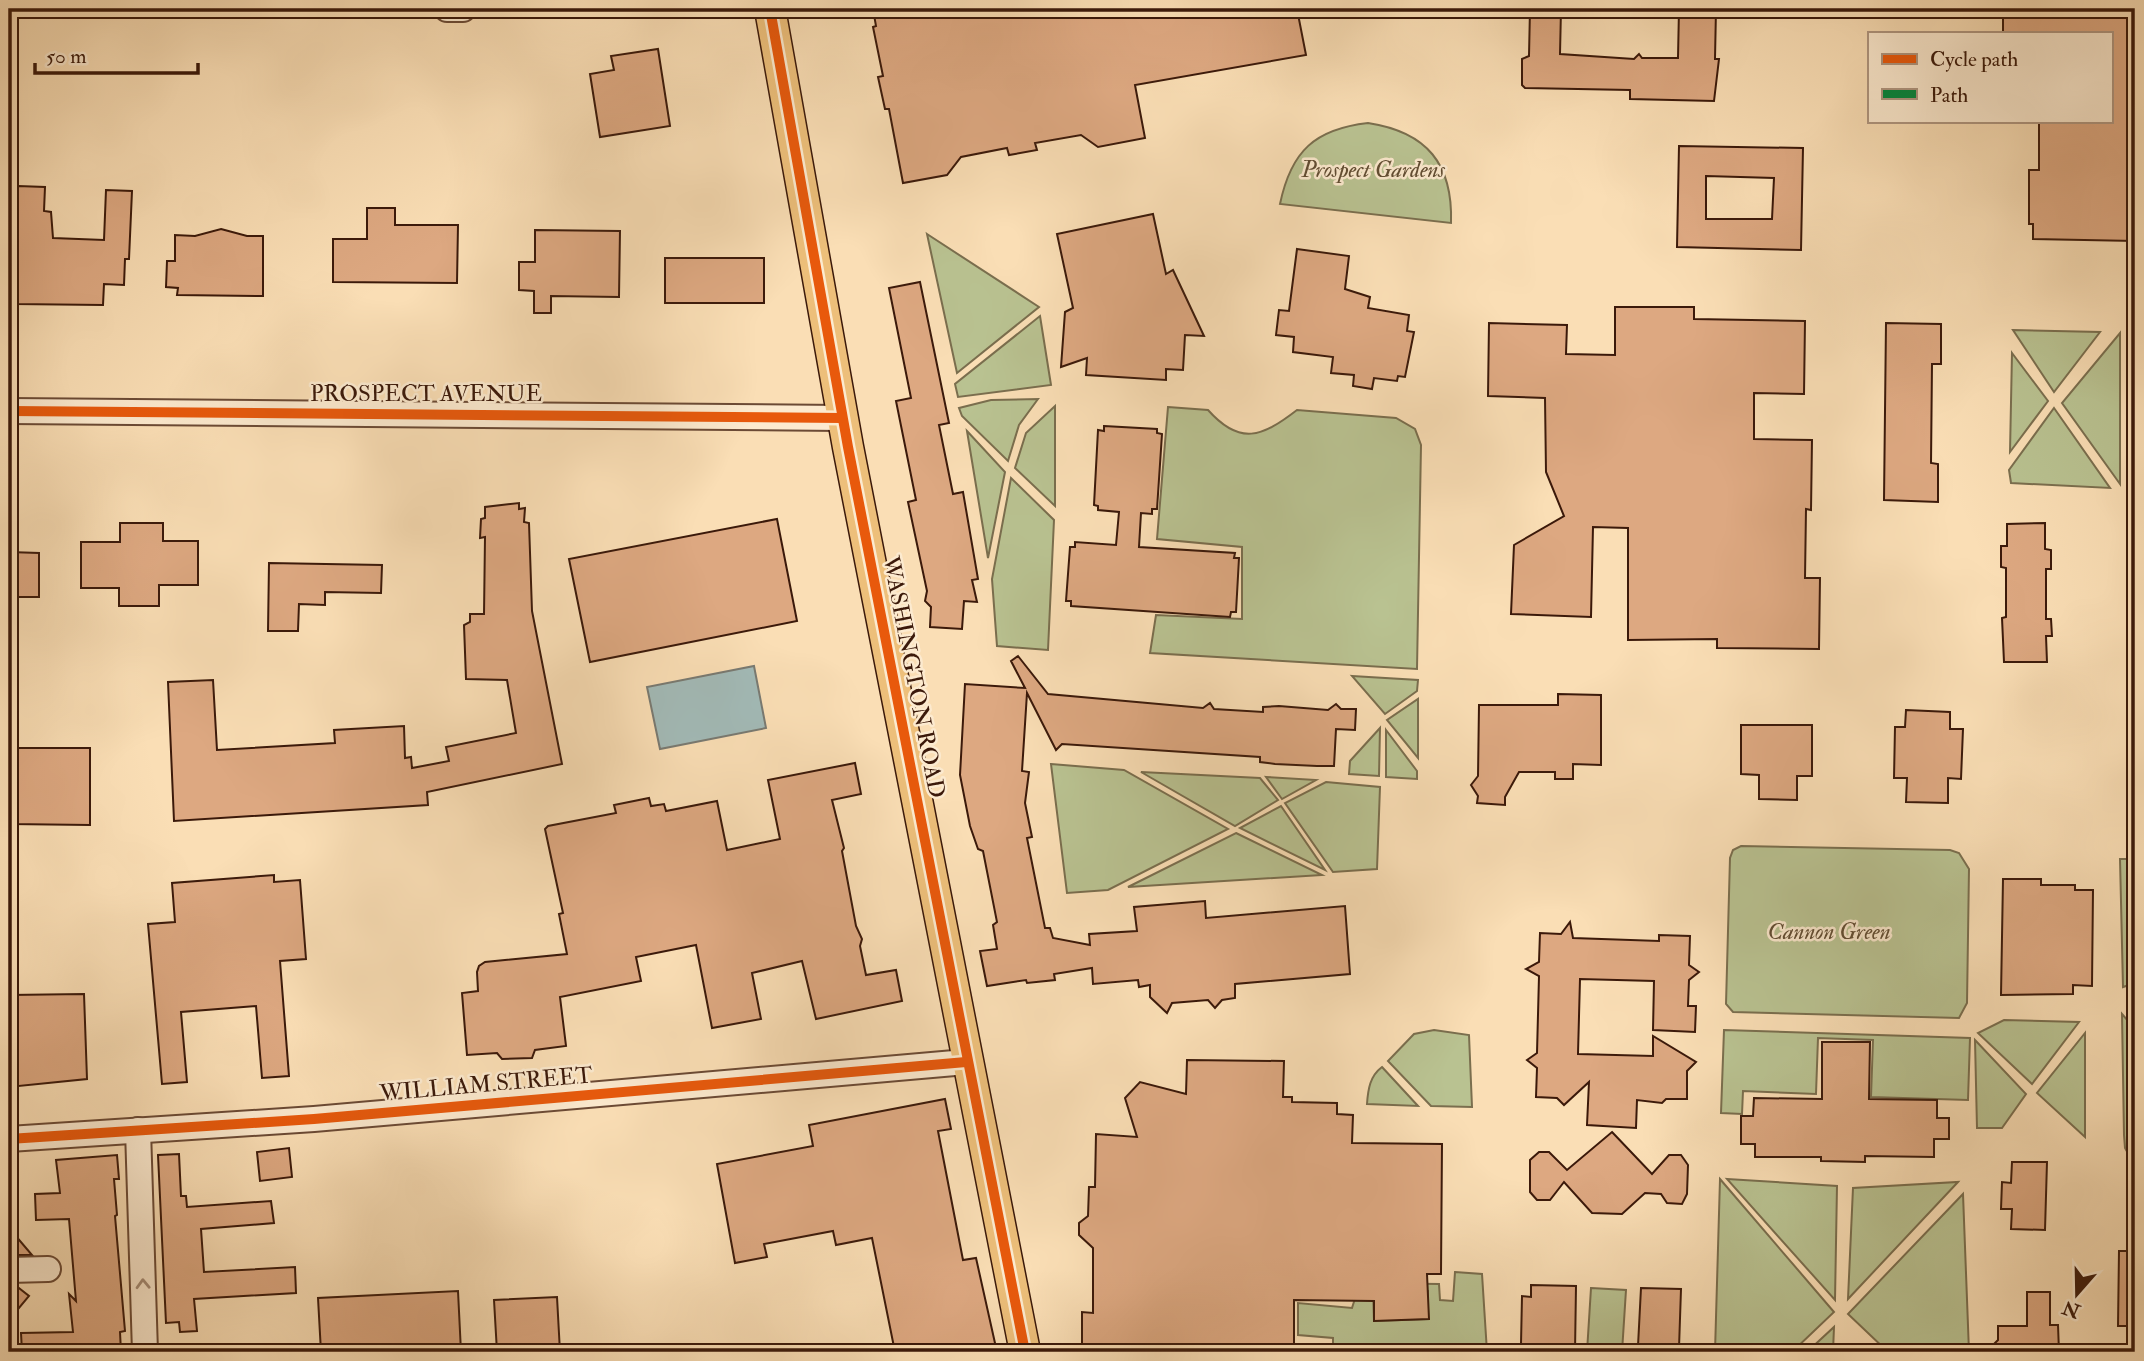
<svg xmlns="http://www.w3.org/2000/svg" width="2144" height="1361" font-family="'IM FELL Double Pica',serif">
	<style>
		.green { fill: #b9c291; stroke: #7a6e4e; stroke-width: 2; fill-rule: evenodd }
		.water { fill: #a2bab7; stroke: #797a72; stroke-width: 2 }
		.building { fill: #dda881; stroke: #3b190a; stroke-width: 2; fill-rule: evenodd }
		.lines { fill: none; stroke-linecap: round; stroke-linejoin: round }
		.minor-casing { stroke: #6b4a35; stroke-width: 28 }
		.major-casing { stroke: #3b190a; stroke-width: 33 }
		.minor { stroke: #fceacf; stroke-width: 24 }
		.major { stroke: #edbf7a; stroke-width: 30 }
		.quiet { stroke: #00873e; stroke-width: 9; stroke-dasharray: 18 9; stroke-linecap: butt }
		.cycleway-casing { stroke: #fceacf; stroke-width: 15 }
		.cycleway { stroke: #e8590c; stroke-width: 10 }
		.oneway { stroke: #a58c76 }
		.labels { text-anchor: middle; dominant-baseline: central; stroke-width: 5; stroke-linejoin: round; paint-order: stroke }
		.park-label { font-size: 23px; font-style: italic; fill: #614c32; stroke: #fceacf }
		.street-label { font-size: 23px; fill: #3b190a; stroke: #fceacf }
	</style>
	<rect width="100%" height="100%" fill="#fadeb5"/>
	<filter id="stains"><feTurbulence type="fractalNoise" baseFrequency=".00286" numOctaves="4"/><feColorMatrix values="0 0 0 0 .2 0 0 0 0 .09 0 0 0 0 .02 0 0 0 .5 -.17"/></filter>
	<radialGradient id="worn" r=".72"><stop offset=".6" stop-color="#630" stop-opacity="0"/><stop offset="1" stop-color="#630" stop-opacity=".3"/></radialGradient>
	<!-- green -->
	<g class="green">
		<path d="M1368 123C1427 132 1453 164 1451 223L1280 204C1291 151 1315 129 1368 123Z"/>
		<polygon points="927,234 1039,307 957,373"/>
		<polygon points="1040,316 1051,385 958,397 955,384"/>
		<polygon points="2013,330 2100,332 2054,392"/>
		<polygon points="2120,333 2120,484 2062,403"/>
		<polygon points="2012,353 2048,401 2010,452"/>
		<polygon points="1038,399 1019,425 1008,461 962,416 959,408 991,400"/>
		<polygon points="1055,406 1055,506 1015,468 1026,433"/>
		<path d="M1168 407 1208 410C1240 446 1262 437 1297 410L1396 418 1415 429 1421 445 1417 669 1150 653 1156 615 1242 619V547L1157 539Z"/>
		<polygon points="2054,408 2110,488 2011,483 2009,470"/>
		<polygon points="967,431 1005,472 988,558"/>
		<polygon points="1011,478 1054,520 1048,650 997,646 992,579"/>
		<polygon points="1352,676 1418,680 1417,691 1385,714"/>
		<polygon points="1418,699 1418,758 1387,720"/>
		<polygon points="1380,728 1379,776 1349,774 1350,761"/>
		<polygon points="1386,730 1417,771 1417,779 1386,777"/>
		<polygon points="1051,764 1124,770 1228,829 1108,890 1067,893"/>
		<polygon points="1141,772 1260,778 1278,800 1235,826"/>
		<polygon points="1266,777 1316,780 1282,799"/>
		<polygon points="1326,782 1380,787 1377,869 1333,872 1285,803"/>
		<polygon points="1281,806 1325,870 1240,828"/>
		<polygon points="1236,833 1322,875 1128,887"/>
		<polygon points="1741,846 1950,850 1959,853 1969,869 1967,1003 1959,1018 1733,1012 1726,1004 1730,858 1733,850"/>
		<polygon points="2120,859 2135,859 2135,983 2123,987"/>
		<polygon points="2122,1014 2135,1029 2135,1166 2125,1148 2124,1135"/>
		<polygon points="2004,1020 2079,1022 2032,1084 1978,1033"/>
		<polygon points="1434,1030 1469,1035 1472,1107 1431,1106 1388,1061 1414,1034"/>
		<polygon points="1724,1030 1970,1038 1968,1100 1871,1097 1873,1040 1818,1038 1816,1094 1743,1091 1742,1114 1721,1113"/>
		<polygon points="2085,1033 2085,1137 2037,1093"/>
		<polygon points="1975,1040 2026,1094 2002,1128 1977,1128"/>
		<path d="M1382 1067 1418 1106 1367 1104C1368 1089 1370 1076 1382 1067Z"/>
		<polygon points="1720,1179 1834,1312 1792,1352 1715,1352"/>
		<polygon points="1727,1179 1837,1186 1835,1300"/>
		<polygon points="1958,1182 1848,1299 1853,1188"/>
		<polygon points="1963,1194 1969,1352 1888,1352 1848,1314"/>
		<path d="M1455 1272 1482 1274 1487 1352H1333V1338L1298 1335V1303L1352 1308 1360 1283 1439 1284 1440 1300 1453 1301ZM1428 1291V1319L1374 1321 1373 1292Z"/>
		<polygon points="1591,1288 1626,1290 1622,1352 1587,1352"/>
		<polygon points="1834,1327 1833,1352 1807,1352"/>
	</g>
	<!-- water -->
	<polygon class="water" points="754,666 766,728 660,749 647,687"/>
	<!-- building -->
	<g class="building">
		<polygon points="873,9 1297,9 1306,55 1135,85 1145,138 1098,147 1081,135 1035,143 1037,150 1009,155 1007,148 961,157 947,175 903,183 889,109 885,109 878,77 883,76 873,27 876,26"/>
		<polygon points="1530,9 1561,9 1560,54 1634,59 1639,54 1642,58 1678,58 1679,9 1716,9 1715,59 1719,59 1714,101 1630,99 1630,90 1525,88 1522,85 1522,59 1529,56"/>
		<polygon points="2003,9 2135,9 2135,241 2033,239 2033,224 2029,224 2029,170 2039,170 2039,121 2111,121 2111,33 2003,33"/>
		<polygon points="658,49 670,126 600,137 590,74 614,70 611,56"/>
		<path d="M1679 146 1803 148 1801 250 1677 247ZM1706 176 1774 178 1772 219H1706Z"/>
		<polygon points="18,186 45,187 44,211 51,212 53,238 104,240 106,190 132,191 129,259 125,259 124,285 104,284 103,305 14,304"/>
		<polygon points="367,208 395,208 395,225 458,225 457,283 333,282 333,239 367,239"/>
		<polygon points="1153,214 1166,274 1173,270 1204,336 1185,335 1183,370 1166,369 1166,380 1086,375 1087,358 1061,367 1065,312 1073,308 1057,234"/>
		<polygon points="221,229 247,236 263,236 263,296 177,295 178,288 166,287 167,261 175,261 175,235 195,236"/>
		<polygon points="535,230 620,231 619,297 551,296 551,313 534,313 534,291 519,290 519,262 535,262"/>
		<polygon points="1297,249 1349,256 1345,289 1370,297 1368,308 1409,315 1407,331 1414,332 1405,377 1398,376 1397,381 1374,378 1372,389 1353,386 1354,375 1331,373 1333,357 1293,352 1294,337 1276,335 1279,310 1289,311"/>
		<rect x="665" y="258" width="99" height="45"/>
		<polygon points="920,282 949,423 939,425 953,494 963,492 978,579 972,580 977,602 964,601 962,629 930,627 931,607 925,601 927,591 908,502 916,500 896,401 911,398 889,288"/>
		<polygon points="1615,307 1694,307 1694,319 1805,321 1804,394 1754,393 1754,439 1812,440 1811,510 1806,509 1805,578 1820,578 1819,649 1717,648 1717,639 1628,640 1628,528 1593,527 1591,617 1511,614 1514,545 1564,516 1546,472 1545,398 1488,396 1489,323 1567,325 1566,354 1615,355"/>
		<polygon points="1886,323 1941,324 1941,364 1932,364 1931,463 1938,464 1938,502 1884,500"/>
		<polygon points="1104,426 1157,429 1157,433 1162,434 1157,509 1152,509 1152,514 1141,513 1139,547 1235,553 1234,558 1239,558 1236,612 1231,612 1230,617 1071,606 1071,601 1066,601 1070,547 1075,547 1075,542 1116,545 1119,512 1098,510 1098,506 1094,505 1098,430 1104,431"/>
		<polygon points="519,503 519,509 525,508 524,522 529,523 532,611 562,764 427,792 428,805 174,821 168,682 213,680 217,750 335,743 334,730 404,726 405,758 411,757 412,768 449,761 446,747 516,733 507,680 466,679 464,625 470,622 470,614 484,614 485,537 480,538 481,519 485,518 485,507"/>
		<polygon points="777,519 797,621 590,662 569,559"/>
		<polygon points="120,523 163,523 163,541 198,541 198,585 159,585 159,606 119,606 119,588 81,588 81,542 120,542"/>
		<polygon points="2045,523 2045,549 2051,550 2051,569 2046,569 2046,619 2051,619 2052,636 2046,636 2047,662 2004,662 2002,618 2006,617 2006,568 2001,567 2001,546 2007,546 2007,524"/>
		<polygon points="9,552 39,553 39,597 9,597"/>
		<polygon points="269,563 382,565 381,593 325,592 325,605 299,604 298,631 268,631"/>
		<polygon points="1018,656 1048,694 1203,708 1210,703 1214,709 1263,712 1263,707 1279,706 1328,710 1336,704 1341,709 1356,709 1355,730 1336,729 1334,766 1317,766 1275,764 1260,762 1260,757 1062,744 1056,750 1027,693 1022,771 1029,772 1025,803 1032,837 1027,838 1045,928 1050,928 1053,938 1090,945 1089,934 1137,931 1134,907 1205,901 1206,918 1345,906 1350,974 1235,984 1235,998 1222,1000 1215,1008 1208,1000 1172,1003 1167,1013 1150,997 1150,985 1139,987 1138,980 1093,984 1092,968 1054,974 1055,980 1027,983 1026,980 987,986 980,951 997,949 993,925 997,922 983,851 978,849 970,826 960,775 965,684 1025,688 1011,661"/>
		<polygon points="1558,694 1601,695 1601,765 1573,764 1573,779 1555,779 1555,772 1519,772 1505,797 1505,805 1477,803 1478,796 1471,785 1478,776 1479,705 1558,705"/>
		<polygon points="1906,710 1950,712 1950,729 1963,729 1961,779 1948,778 1948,803 1906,802 1907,778 1894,778 1895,727 1905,727"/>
		<polygon points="1741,725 1812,725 1812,776 1797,776 1797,800 1759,799 1759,775 1741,774"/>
		<polygon points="9,748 90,748 90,825 9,824"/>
		<polygon points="855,763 861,794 832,800 844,848 842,851 856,926 862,939 860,946 866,975 896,970 902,1001 816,1019 802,961 752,973 761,1019 712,1028 696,945 636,957 641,981 560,997 566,1046 535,1050 532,1058 502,1059 497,1053 467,1055 462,993 478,991 477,972 479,966 485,962 567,954 559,914 563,913 545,829 548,826 616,813 614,805 649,798 651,806 664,804 666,811 717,801 727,850 780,839 768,780"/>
		<polygon points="274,875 274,882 300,880 306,959 280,961 289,1076 262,1078 256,1006 181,1012 187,1082 162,1084 148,924 175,922 172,883"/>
		<polygon points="2003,879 2041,879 2041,885 2075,885 2075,890 2093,890 2092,986 2073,985 2073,994 2001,995"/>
		<polygon points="1570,922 1573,938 1659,941 1659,935 1690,936 1689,965 1699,972 1689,980 1688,1006 1696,1006 1695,1032 1653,1030 1654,981 1580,979 1578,1054 1653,1056 1653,1036 1696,1062 1687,1071 1687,1099 1666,1099 1662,1103 1637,1100 1636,1128 1587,1125 1589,1082 1564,1105 1557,1098 1536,1097 1537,1068 1527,1060 1537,1053 1539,976 1526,969 1539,962 1540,933 1561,934"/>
		<polygon points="84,994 87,1079 9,1087 9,995"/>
		<polygon points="1822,1042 1870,1042 1869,1099 1937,1100 1937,1118 1949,1118 1949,1139 1934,1139 1934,1157 1865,1156 1865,1162 1821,1161 1821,1157 1755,1157 1755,1144 1741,1144 1741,1116 1753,1116 1754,1098 1822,1099"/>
		<polygon points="1187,1060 1284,1061 1283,1097 1292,1097 1292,1102 1337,1103 1337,1114 1353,1115 1352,1143 1442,1144 1441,1274 1427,1274 1429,1319 1374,1321 1374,1301 1294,1300 1294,1352 1082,1352 1082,1312 1093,1313 1093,1248 1079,1235 1079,1223 1088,1216 1089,1187 1095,1187 1096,1134 1137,1137 1125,1098 1140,1082 1186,1094"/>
		<polygon points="945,1099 951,1129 938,1131 963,1260 976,1258 997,1352 895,1352 872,1238 836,1245 833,1231 764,1244 767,1257 735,1263 717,1164 813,1146 809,1125"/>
		<polygon points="1612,1132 1652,1174 1669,1155 1681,1155 1688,1165 1687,1194 1682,1204 1667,1203 1661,1194 1645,1193 1622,1214 1592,1213 1564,1182 1550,1200 1537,1200 1530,1192 1530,1160 1539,1152 1549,1152 1567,1170"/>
		<polygon points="289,1148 292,1177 260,1181 257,1152"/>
		<polygon points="179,1154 181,1196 186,1196 187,1207 271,1201 274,1223 201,1229 204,1272 295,1267 296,1293 194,1299 197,1331 180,1332 179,1322 166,1323 158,1155"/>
		<polygon points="117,1155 119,1179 114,1179 117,1215 115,1216 125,1331 120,1332 121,1352 22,1352 21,1333 73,1332 69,1294 76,1301 69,1219 36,1220 35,1194 60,1193 56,1160"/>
		<polygon points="2012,1162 2047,1162 2045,1230 2011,1229 2012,1209 2001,1209 2002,1182 2011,1183"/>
		<polygon points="9,1228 32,1255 9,1255"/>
		<polygon points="2119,1251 2135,1251 2135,1326 2118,1326"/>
		<polygon points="9,1285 15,1285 29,1296 9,1320"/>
		<polygon points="1531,1285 1576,1286 1575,1352 1527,1352 1528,1345 1521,1344 1522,1296 1531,1297"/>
		<polygon points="1641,1288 1681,1289 1679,1348 1638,1346"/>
		<polygon points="458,1291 461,1352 321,1352 318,1298"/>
		<polygon points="2027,1292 2050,1292 2050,1325 2058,1325 2059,1352 1986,1352 1998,1340 1998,1326 2027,1326"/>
		<polygon points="557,1297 560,1352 497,1352 494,1300"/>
	</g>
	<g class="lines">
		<!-- minor casing -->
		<g class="minor-casing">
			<g id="minor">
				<polyline points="447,9 463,9"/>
				<polyline points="9,411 842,418"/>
				<polyline points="138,1130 145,1352"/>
				<polyline points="9,1139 314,1119 966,1062"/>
				<polyline points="9,1270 48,1269"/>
			</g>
		</g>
		<!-- major casing -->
		<g class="major-casing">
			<polyline id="major" points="770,9 848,447 1025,1352"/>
		</g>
		<!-- minor -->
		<use href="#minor" class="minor"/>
		<!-- major -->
		<use href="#major" class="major"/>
		<!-- quiet -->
		<polyline class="quiet" points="447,9 463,9"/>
		<!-- cycleway casing -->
		<g class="cycleway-casing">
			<g id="cycleway">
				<polyline points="770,9 848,447 1025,1352"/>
				<polyline points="9,411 842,418"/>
				<polyline points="9,1139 314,1119 966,1062"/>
			</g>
		</g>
		<!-- cycleway -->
		<use href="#cycleway" class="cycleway"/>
	</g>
	<!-- one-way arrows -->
	<defs><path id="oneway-chevron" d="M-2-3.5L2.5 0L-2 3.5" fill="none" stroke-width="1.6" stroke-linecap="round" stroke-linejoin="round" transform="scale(1.75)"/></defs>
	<use class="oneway" href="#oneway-chevron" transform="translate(143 1284) rotate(-92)"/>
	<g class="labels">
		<!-- park labels -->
		<g class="park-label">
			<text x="1373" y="169">Prospect Gardens</text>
			<text x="1829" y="931">Cannon Green</text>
		</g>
		<!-- street labels -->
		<g class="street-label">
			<text x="426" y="393">PROSPECT AVENUE</text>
			<text transform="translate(914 677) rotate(79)">WASHINGTON ROAD</text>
			<text transform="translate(486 1084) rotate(-5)">WILLIAM STREET</text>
		</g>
	</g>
	<!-- margin -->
	<rect width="2144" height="1361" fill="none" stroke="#fadeb5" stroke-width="35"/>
	<rect x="10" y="10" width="2123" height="1340" fill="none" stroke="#3b190a" stroke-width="3.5"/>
	<rect x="18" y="18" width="2109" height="1326" fill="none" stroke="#3b190a" stroke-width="2"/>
	<!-- legend -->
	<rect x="1868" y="32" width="245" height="91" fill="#fceacf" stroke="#af9680" stroke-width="2"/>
	<rect x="1882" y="54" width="35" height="10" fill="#e8590c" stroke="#af9680" stroke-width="2"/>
	<text x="1930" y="66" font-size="21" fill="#3b190a">Cycle path</text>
	<rect x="1882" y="89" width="35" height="10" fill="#00873e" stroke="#af9680" stroke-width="2"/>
	<text x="1930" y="102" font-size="21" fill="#3b190a">Path</text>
	<!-- north arrow -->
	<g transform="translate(2077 1294) rotate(200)" stroke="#fceacf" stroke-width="5" paint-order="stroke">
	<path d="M0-5L12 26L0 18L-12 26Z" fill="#3b190a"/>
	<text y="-10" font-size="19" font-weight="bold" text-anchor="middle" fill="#3b190a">N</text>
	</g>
	<!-- scale -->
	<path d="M35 63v10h163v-10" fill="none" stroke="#3b190a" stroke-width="3.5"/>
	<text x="46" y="63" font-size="21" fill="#3b190a" stroke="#fceacf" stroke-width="5" paint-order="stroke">50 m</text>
	<rect width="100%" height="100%" filter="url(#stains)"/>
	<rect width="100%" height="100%" fill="url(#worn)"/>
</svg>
